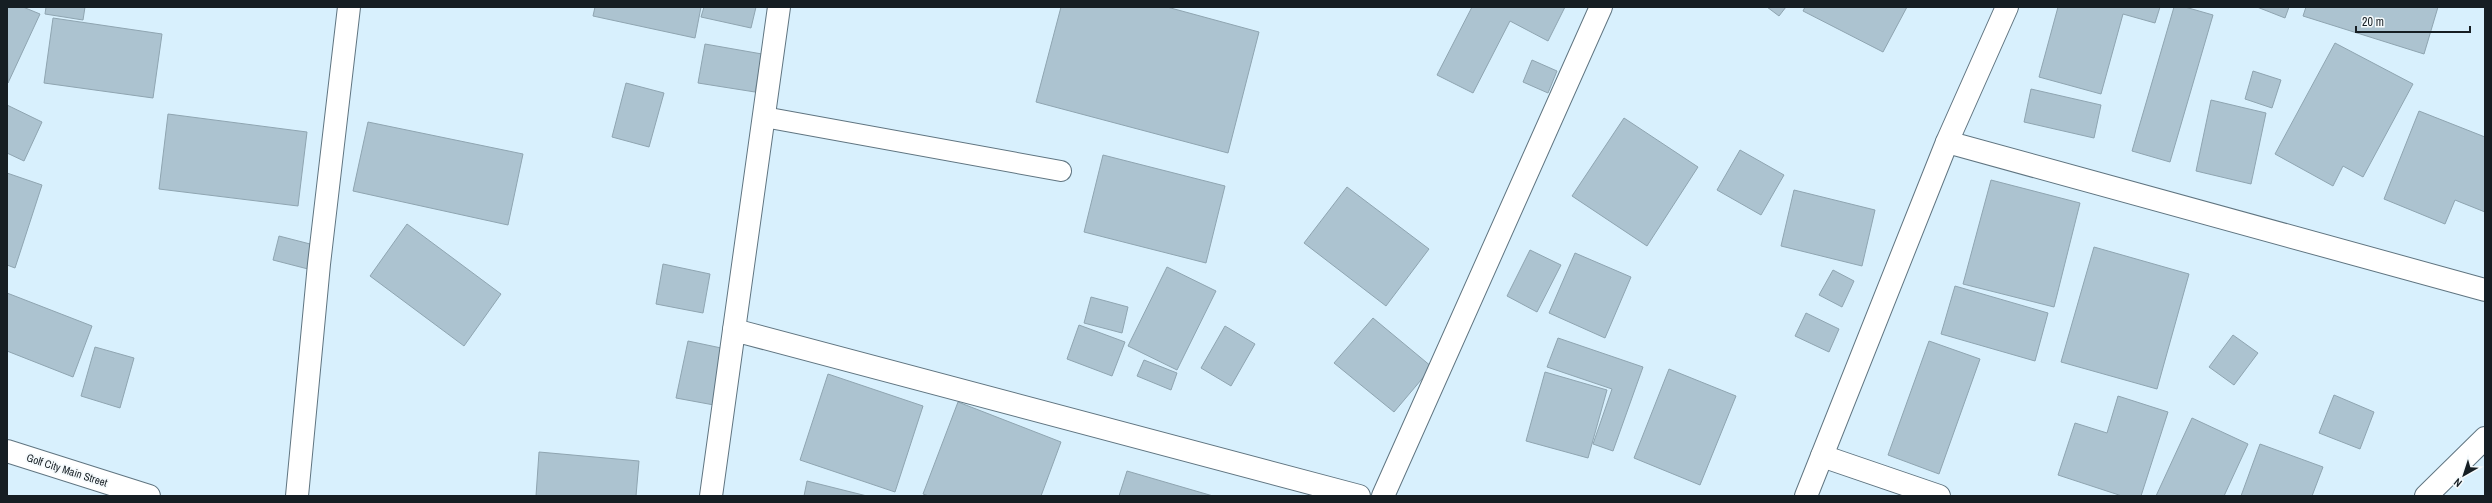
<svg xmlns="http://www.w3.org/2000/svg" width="2492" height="503" font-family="'Archivo Narrow',sans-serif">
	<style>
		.building { fill: #acc3d0; stroke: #8fa5b1 }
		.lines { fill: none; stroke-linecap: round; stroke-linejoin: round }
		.lane-casing { stroke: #607581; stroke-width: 22 }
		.street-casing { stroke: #607581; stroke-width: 24 }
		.lane { stroke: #fff; stroke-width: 20 }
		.street { stroke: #fff; stroke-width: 22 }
		.labels { text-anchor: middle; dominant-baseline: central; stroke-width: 3.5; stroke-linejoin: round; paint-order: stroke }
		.street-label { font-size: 11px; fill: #161e23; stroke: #f5fafc }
	</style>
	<rect width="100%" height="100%" fill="#d8f0fd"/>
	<!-- building -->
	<g class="building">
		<polygon points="7,7 23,7 40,14 8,83"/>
		<polygon points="46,7 85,7 83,20 45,14"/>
		<polygon points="595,7 701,7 695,38 593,16"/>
		<polygon points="704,7 756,7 751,28 701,17"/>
		<polygon points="1061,7 1167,7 1259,32 1228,153 1036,102"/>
		<polygon points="1472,7 1565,7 1548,41 1510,21 1473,93 1437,75"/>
		<polygon points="1767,7 1786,7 1779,16"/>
		<polygon points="1805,7 1907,7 1883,52 1803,11"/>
		<polygon points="2058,7 2160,7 2155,23 2123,14 2101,94 2039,77"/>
		<polygon points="2174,7 2185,7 2213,15 2170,162 2132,151"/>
		<polygon points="2257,7 2289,7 2285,18"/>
		<polygon points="2306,7 2438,7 2424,54 2303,16"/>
		<polygon points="53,18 162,34 153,98 44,83"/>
		<polygon points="2335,43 2413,84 2363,177 2343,166 2333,186 2275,154"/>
		<polygon points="705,44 762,54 755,92 698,83"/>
		<polygon points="1532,60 1557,71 1548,93 1523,82"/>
		<polygon points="2253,71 2281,80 2272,108 2245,99"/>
		<polygon points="626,83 664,93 649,147 612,137"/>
		<polygon points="2031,89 2101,105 2094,138 2024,122"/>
		<polygon points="2211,100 2266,113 2251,184 2196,171"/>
		<polygon points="7,105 42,122 24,161 7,153"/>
		<polygon points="2419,111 2485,137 2485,212 2455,200 2445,224 2384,199"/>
		<polygon points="168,114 307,132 298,206 159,189"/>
		<polygon points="1624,118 1698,167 1647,246 1572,196"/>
		<polygon points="368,122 523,154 508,225 353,191"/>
		<polygon points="1740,150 1784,175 1761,215 1717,190"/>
		<polygon points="1103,155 1225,186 1206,263 1084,232"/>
		<polygon points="7,173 42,185 15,268 7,265"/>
		<polygon points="1991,180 2080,203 2054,307 1963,284"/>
		<polygon points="1347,187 1429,249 1386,306 1304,243"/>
		<polygon points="1794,190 1875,210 1862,266 1781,246"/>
		<polygon points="407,224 501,294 464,346 370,276"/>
		<polygon points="279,236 314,245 308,269 273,260"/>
		<polygon points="2094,247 2189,274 2157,389 2061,362"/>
		<polygon points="1530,250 1561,265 1537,312 1507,296"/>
		<polygon points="1575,253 1631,277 1605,338 1549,313"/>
		<polygon points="663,264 710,274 703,313 656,304"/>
		<polygon points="1167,267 1216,291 1177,370 1128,346"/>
		<polygon points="1833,270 1854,281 1842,307 1819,295"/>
		<polygon points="1955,286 2048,313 2035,361 1941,334"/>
		<polygon points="7,293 92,326 73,377 7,351"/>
		<polygon points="1091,297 1128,307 1122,333 1084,323"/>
		<polygon points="1806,313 1839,329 1829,352 1795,336"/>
		<polygon points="1373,318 1432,367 1394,412 1334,363"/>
		<polygon points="1079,325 1125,342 1112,376 1067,359"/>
		<polygon points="1225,326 1255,344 1231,386 1201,368"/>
		<polygon points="2233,335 2258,353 2234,385 2209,367"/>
		<polygon points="1558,338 1643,367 1613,451 1593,444 1612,389 1547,367"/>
		<polygon points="688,341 726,349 714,405 676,398"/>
		<polygon points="1929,341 1980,359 1939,474 1888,455"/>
		<polygon points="95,347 134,358 120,408 81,396"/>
		<polygon points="1144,360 1177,373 1171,390 1137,376"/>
		<polygon points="1669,369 1736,396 1700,485 1634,458"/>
		<polygon points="1545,372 1607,390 1588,458 1526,441"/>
		<polygon points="828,374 923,406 895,492 800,460"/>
		<polygon points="2334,395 2374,412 2360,449 2319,433"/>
		<polygon points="2118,396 2168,412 2141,496 2122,496 2058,475 2075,423 2107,433"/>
		<polygon points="958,402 1061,442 1041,496 929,496 923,494"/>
		<polygon points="2192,418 2248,444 2224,496 2156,496"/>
		<polygon points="2260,444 2323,467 2312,496 2241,496"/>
		<polygon points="539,452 639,461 636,496 536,496"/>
		<polygon points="1127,471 1213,496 1119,496"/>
		<polygon points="807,481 867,496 804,496"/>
	</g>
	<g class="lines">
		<!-- lane casing -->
		<g class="lane-casing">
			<polyline id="lane" points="764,117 1061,171"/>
		</g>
		<!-- street casing -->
		<g class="street-casing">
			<g id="street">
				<polyline points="2007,7 1947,142 2485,290"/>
				<polyline points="734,330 779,7"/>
				<polyline points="7,451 149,496"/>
				<polyline points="1822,456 1939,496"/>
				<polyline points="297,496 319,264 349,7"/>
				<polyline points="711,496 734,330 1359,496"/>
				<polyline points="1383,496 1601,7"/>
				<polyline points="1806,496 1947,142"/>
				<polyline points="2426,496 2485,438"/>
			</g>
		</g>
		<!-- lane -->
		<use href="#lane" class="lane"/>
		<!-- street -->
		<use href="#street" class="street"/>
	</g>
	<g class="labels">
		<!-- street labels -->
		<g class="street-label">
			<text transform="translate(67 470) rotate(18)">Golf City Main Street</text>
		</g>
	</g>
	<!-- border -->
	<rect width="2492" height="503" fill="none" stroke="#161e23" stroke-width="16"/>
	<!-- north arrow -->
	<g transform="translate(2464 475) rotate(219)" stroke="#f5fafc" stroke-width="3" paint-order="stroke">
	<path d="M0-3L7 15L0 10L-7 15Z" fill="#161e23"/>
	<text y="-6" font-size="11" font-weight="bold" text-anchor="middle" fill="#161e23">N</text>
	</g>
	<!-- scale -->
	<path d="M2356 26v6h114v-6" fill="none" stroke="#161e23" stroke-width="2"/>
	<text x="2362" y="26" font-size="12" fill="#161e23" stroke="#f5fafc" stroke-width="3" paint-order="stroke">20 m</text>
</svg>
